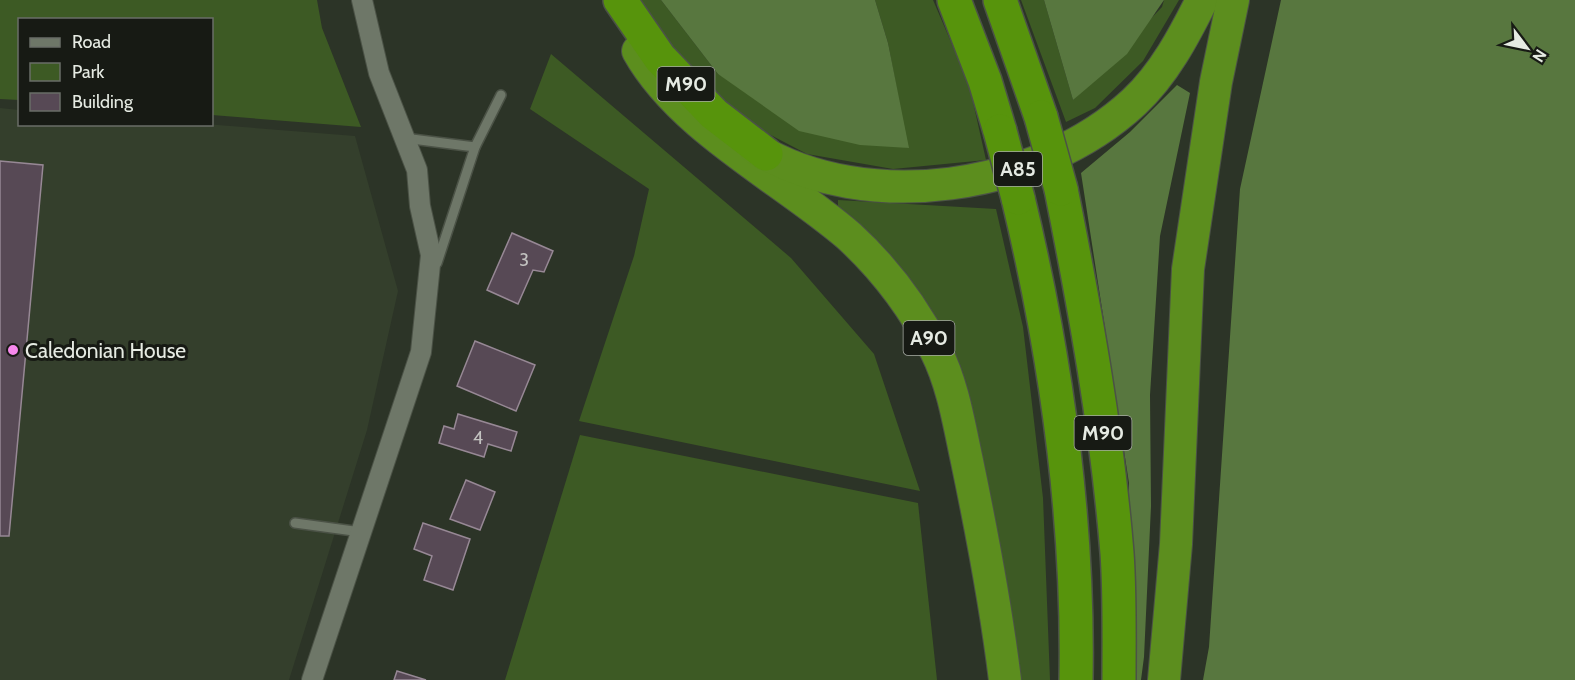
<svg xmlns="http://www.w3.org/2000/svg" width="1575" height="680" font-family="Cabin,sans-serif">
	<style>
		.built { fill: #343f2c }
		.green { fill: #3d5a24 }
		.forest { fill: #58773f }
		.building { fill: #574955; stroke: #978895; stroke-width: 1.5 }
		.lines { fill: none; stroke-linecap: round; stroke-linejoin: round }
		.service-casing { stroke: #4b5246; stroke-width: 12 }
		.minor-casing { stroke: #4b5246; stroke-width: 22 }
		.trunk-casing { stroke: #4b5246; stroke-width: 34 }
		.motorway-casing { stroke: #4b5246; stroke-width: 36 }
		.service { stroke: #6e7768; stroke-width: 9 }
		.minor { stroke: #6e7768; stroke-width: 20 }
		.trunk { stroke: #5c8e1e; stroke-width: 32 }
		.motorway { stroke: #57940c; stroke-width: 33 }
		.motorway-bridge-casing { stroke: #4b5246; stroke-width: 36; stroke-linecap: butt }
		.motorway-bridge { stroke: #57940c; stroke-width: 33 }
		.poi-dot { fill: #f688ec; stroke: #171a14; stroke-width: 2 }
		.labels { text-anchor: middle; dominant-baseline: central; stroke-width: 6; stroke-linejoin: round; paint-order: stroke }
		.number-label { font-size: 18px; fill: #c2c2c0 }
		.shield { fill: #171a14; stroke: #a8aca5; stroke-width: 1.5 }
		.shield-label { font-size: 20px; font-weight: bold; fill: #e6ebe3 }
		.poi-label { font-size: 21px; fill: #e6ebe3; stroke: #171a14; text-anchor: start }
	</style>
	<rect width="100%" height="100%" fill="#2c3427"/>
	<!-- built -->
	<polygon class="built" points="0,108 19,110 20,124 205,124 355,136 398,291 367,430 289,680 0,680"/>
	<!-- green -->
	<g class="green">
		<polygon points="0,0 317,0 322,28 361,127 212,115 212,20 20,20 19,100 0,99"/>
		<polygon points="628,0 661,0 718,74 908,148 888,43 875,0 933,0 969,84 986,160 893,169 807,154 736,117"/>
		<polygon points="1021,0 1044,0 1073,100 1162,7 1164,0 1179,0 1143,61 1095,108 1066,122"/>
		<polygon points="551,54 791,258 874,354 920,491 579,421 634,256 649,189 530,109"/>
		<polygon points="838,200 996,209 1023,327 1043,498 1050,680 1015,680 942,346 838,218"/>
		<polygon points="580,435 918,503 937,680 505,680"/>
	</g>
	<!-- forest -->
	<g class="forest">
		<polygon points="661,0 875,0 888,43 909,148 860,145 799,131 718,74"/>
		<polygon points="1044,0 1164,0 1127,54 1073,100"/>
		<polygon points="1281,0 1575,0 1575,680 1203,680 1209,647 1240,189"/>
		<polygon points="1177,85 1190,93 1160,236 1150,395 1151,506 1144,657 1141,680 1125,680 1129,483 1081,173 1130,132"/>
	</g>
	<!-- building -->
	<g class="building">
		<polygon points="0,161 43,165 9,536 0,536"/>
		<polygon points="512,233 553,251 544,272 533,270 518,304 487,290"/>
		<polygon points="475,341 535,365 516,411 457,386"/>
		<polygon points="458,414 517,432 511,451 488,444 484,457 439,443 444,426 454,429"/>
		<polygon points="466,480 495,492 480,530 450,519"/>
		<polygon points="423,523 470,539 453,590 424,580 432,556 414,549"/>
		<polygon points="397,671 426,680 394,680"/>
	</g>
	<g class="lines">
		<!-- service casing -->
		<g class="service-casing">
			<g id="service">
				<polyline points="404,138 475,147"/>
				<polyline points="437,263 475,147 501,95"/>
				<polyline points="295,523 361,532"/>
			</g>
		</g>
		<!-- minor casing -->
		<g class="minor-casing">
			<polyline id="minor" points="312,680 421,352 431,255 420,206 417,170 379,73 362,0"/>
		</g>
		<!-- trunk casing -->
		<g class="trunk-casing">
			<g id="trunk">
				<path d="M638 51C681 128 783 179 849 236 885 269 914 308 936 351 953 385 959 424 967 461 982 533 996 606 1005 680"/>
				<path d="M755 148C867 216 1039 190 1134 102 1164 74 1184 36 1202 0"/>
				<polyline points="1164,680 1176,544 1188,269 1216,82 1233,0"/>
			</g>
		</g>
		<!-- motorway casing -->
		<g class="motorway-casing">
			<g id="motorway">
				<polyline points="620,0 660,58 714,114 766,154"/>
				<polyline points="954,0 985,81 1000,131"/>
				<polyline points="1000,0 1041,117"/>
				<path d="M1061 189C1085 309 1107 430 1117 553 1120 595 1119 638 1119 680"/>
				<path d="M1018 198C1056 356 1079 517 1076 680"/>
			</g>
		</g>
		<!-- service -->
		<use href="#service" class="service"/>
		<!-- minor -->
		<use href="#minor" class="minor"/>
		<!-- trunk -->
		<use href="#trunk" class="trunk"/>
		<!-- motorway -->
		<use href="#motorway" class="motorway"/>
		<!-- motorway-bridge casing -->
		<g class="motorway-bridge-casing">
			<g id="motorway-bridge">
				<polyline points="1041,117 1061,189"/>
				<polyline points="1000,131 1018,198"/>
			</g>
		</g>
		<!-- motorway-bridge -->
		<use href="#motorway-bridge" class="motorway-bridge"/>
	</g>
	<!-- markers -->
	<circle class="poi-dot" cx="13" cy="350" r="6"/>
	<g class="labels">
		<!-- number labels -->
		<g class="number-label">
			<text x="524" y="260">3</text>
			<text x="478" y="438">4</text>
		</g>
		<!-- shield labels -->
		<g class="shield">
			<rect x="657.5" y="67" width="57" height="34" rx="4.5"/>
			<rect x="994" y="152" width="48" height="34" rx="4.5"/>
			<rect x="903.5" y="321" width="51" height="34" rx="4.5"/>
			<rect x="1074.5" y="416" width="57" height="34" rx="4.5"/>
		</g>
		<g class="shield-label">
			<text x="686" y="84">M90</text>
			<text x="1018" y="169">A85</text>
			<text x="929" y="338">A90</text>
			<text x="1103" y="433">M90</text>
		</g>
		<!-- poi labels -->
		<g class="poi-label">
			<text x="25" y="350">Caledonian House</text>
		</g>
	</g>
	<!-- legend -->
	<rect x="18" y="18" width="195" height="108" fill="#171a14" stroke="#6a6e67" stroke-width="1.5"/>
	<rect x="30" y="38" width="30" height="9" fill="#6e7768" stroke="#6a6e67" stroke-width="1.5"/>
	<text x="72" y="48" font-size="18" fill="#e6ebe3">Road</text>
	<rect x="30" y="63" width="30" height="18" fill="#3d5a24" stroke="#6a6e67" stroke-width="1.5"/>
	<text x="72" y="78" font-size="18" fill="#e6ebe3">Park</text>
	<rect x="30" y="93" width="30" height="18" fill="#574955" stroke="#6a6e67" stroke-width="1.5"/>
	<text x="72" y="108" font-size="18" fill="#e6ebe3">Building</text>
	<!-- north arrow -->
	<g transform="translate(1527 48) rotate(122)" stroke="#171a14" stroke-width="4.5" paint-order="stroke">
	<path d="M0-4.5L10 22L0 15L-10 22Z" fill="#e6ebe3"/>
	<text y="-9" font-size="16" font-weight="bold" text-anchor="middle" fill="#e6ebe3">N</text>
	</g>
</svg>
